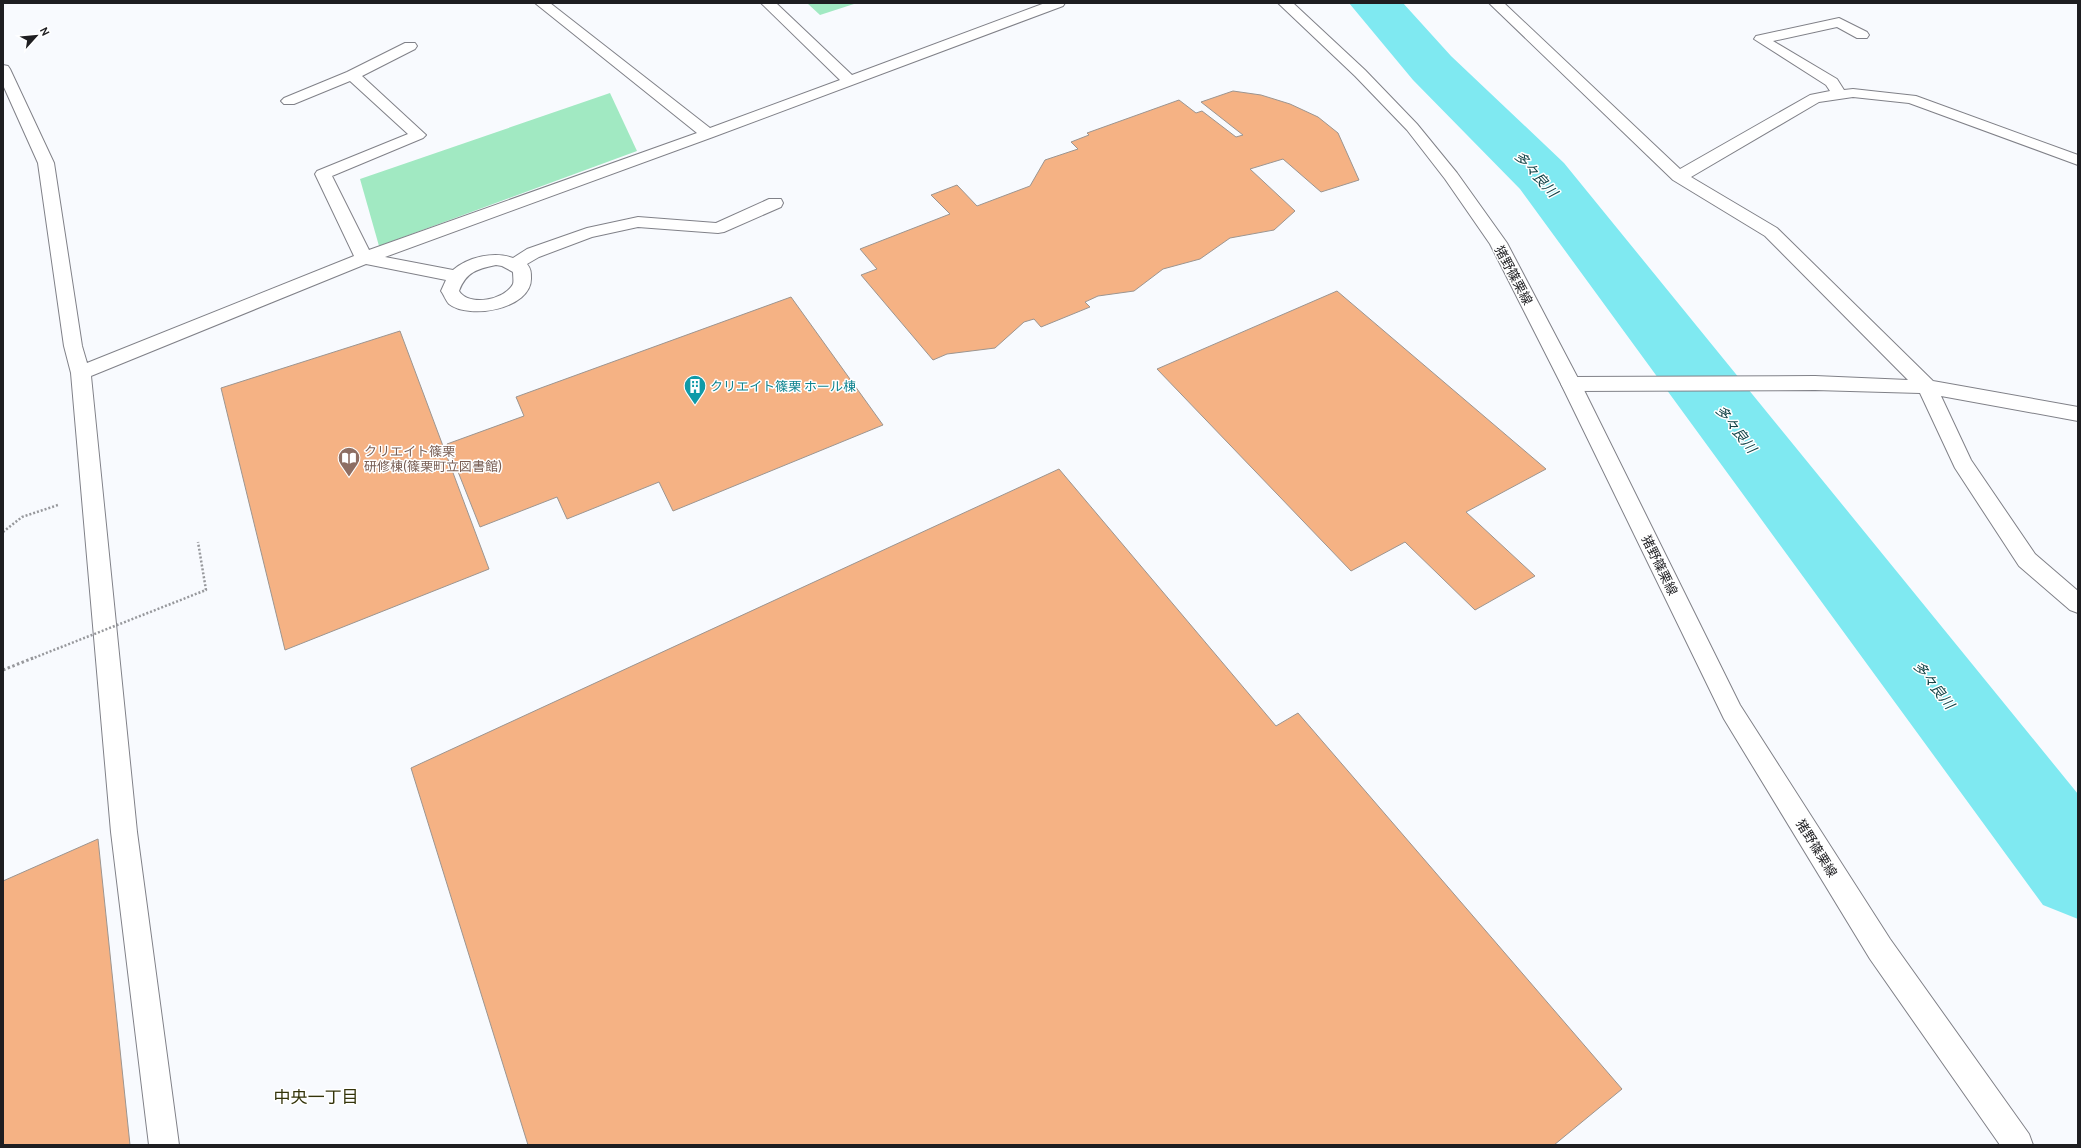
<svg xmlns="http://www.w3.org/2000/svg" width="2081" height="1148" font-family="Cabin,'Noto Sans JP',sans-serif">
	<style>
		.green { fill: #a1e9c2 }
		.lines { fill: none; stroke-linecap: round; stroke-linejoin: round }
		.river { fill: #7fe9f1; fill-rule: evenodd }
		.building { fill: #f5b284; stroke: #9c9590 }
		.minor-casing { stroke: #808188; stroke-width: 2 }
		.major-casing { stroke: #808188; stroke-width: 2 }
		.path { stroke: #97989c; stroke-width: 2.5; stroke-dasharray: 2 2; stroke-linecap: butt }
		.minor { fill: #fff; fill-rule: evenodd }
		.major { fill: #fff; fill-rule: evenodd }
		.path-bridge-far1 { stroke: #97989c; stroke-width: 2.5; stroke-dasharray: 2 2; stroke-linecap: butt }
		.path-bridge { stroke: #97989c; stroke-width: 3; stroke-dasharray: 2.5 2.5; stroke-linecap: butt }
		.labels { text-anchor: middle; dominant-baseline: central; stroke-width: 3; stroke-linejoin: round; paint-order: stroke }
		.street-label { font-size: 13px; fill: #1e1e21; stroke: #fff }
		.culture-label { font-size: 13px; fill: #0d838f; stroke: #fff; text-anchor: start }
		.education-label { font-size: 13px; fill: #785e54; stroke: #fff; text-anchor: start }
		.water-label { font-size: 14px; font-style: italic; fill: #134447; stroke: #fff }
		.near-neighbourhood-label { font-size: 17px; fill: #34340a; stroke: #fff }
	</style>
	<rect width="100%" height="100%" fill="#f8fafe"/>
	<!-- green -->
	<g class="green">
		<polygon points="807,3 857,3 820,15"/>
		<polygon points="610,93 637,151 379,246 360,179"/>
	</g>
	<g class="lines">
		<!-- river -->
		<polygon class="river" points="1349,3 1403,3 1451,56 1564,163 2078,794 2078,919 2043,905 1520,189 1413,80"/>
	</g>
	<!-- building -->
	<g class="building">
		<polygon points="1233,91 1261,95 1290,104 1318,117 1338,133 1359,180 1321,192 1283,159 1250,169 1295,211 1274,230 1230,238 1200,259 1163,269 1134,291 1098,296 1085,302 1090,307 1041,327 1034,319 1024,322 995,348 947,354 933,360 861,275 877,269 860,249 950,214 931,195 957,185 977,206 1030,186 1045,160 1078,149 1071,142 1089,135 1087,133 1179,100 1196,113 1202,111 1236,137 1243,135 1201,102"/>
		<polygon points="1337,291 1546,469 1466,512 1535,576 1475,610 1405,542 1351,571 1157,369"/>
		<polygon points="791,297 883,425 673,511 659,482 567,519 557,497 480,527 447,444 524,416 516,397"/>
		<polygon points="400,331 489,569 285,650 221,388"/>
		<polygon points="1059,469 1276,726 1298,713 1622,1089 1554,1145 528,1145 411,768"/>
		<polygon points="98,839 130,1145 3,1145 3,881"/>
	</g>
	<g class="lines">
		<!-- minor casing -->
		<g class="minor-casing">
			<g id="minor">
				<path d="M535 3H550L710 128 840 80 761 3H776L852 75 1045 3H1065L1063 6 713 137 385 257 453 270C468 257 494 251 513 258L527 249 587 228 638 217 716 223 769 199H781L783 203 781 207 724 232 718 233 638 227 592 237 539 257 527 264C531 269 531 272 531 278 532 309 469 320 449 304 446 301 444 295 441 291L446 280 366 264 91 376 137 832 179 1145H149L111 832 71 373 64 346 38 163 3 85V65L8 66 10 69 54 163 82 346 87 363 354 256 315 174 317 171 408 134 350 81 294 104H284L281 101 284 98 347 72 405 43H415L417 46 415 49 362 76 426 135 423 138 332 176 369 250 697 133ZM496 265 502 266 513 272C513 276 514 281 513 284 505 300 469 307 459 291 466 272 477 269 496 265Z"/>
				<polygon points="1489,3 1504,3 1680,169 1810,95 1830,91 1826,85 1754,39 1756,36 1839,18 1867,32 1869,35 1867,38 1857,38 1837,27 1773,41 1837,79 1844,90 1853,89 1916,96 2078,155 2078,165 1909,103 1853,97 1819,102 1691,177 1777,228 1933,381 2078,407 2078,421 1941,396 1971,460 2035,554 2078,591 2078,613 2070,610 2019,566 1955,468 1920,393 1815,390 1571,391 1564,389 1561,384 1564,379 1571,377 1815,376 1908,380 1765,236 1673,180"/>
			</g>
		</g>
		<!-- major casing -->
		<g class="major-casing">
			<polygon id="major" points="1278,3 1293,3 1365,70 1417,124 1457,173 1507,243 1581,384 1740,705 1890,939 2029,1134 2033,1145 2000,1145 1870,959 1724,719 1561,384 1490,244 1445,179 1407,130 1355,76"/>
		</g>
		<!-- path -->
		<polyline class="path" points="3,532 22,517 58,505"/>
		<!-- minor -->
		<use href="#minor" class="minor"/>
		<!-- major -->
		<use href="#major" class="major"/>
		<!-- path-bridge-far1 -->
		<polyline class="path-bridge-far1" points="31,659 206,590 198,542"/>
		<!-- path-bridge -->
		<polyline class="path-bridge" points="3,670 33,658"/>
	</g>
	<!-- icons -->
	<defs>
		<g id="building-pin" transform="scale(1.15)"><path d="M0 17L-7.5 6A9.5 9.5 0 1 1 7.5 6Z" fill="#0f9aa8" stroke="#fff"/><path d="M-4-6H4V6H1V3H-1V6H-4ZM-2.5-4.3h1.7v1.8h-1.7ZM.8-4.3h1.7v1.8H.8ZM-2.5-1h1.7V.8h-1.7ZM.8-1h1.7V.8H.8Z" fill="#fff"/></g>
		<g id="library-pin" transform="scale(1.15)"><path d="M0 17L-7.5 6A9.5 9.5 0 1 1 7.5 6Z" fill="#8d6e63" stroke="#fff"/><path d="M-6-4Q-3-5.5-.7-3.5V5Q-3 3-6 4ZM6-4Q3-5.5 .7-3.5V5Q3 3 6 4Z" fill="#fff"/></g>
	</defs>
	<g fill-rule="evenodd">
		<use href="#building-pin" x="695" y="386"/>
		<use href="#library-pin" x="349" y="458"/>
	</g>
	<g class="labels">
		<!-- street labels -->
		<g class="street-label">
			<text transform="translate(1514 275) rotate(62)">猪野篠栗線</text>
			<text transform="translate(1660 565) rotate(64)">猪野篠栗線</text>
			<text transform="translate(1817 848) rotate(58)">猪野篠栗線</text>
		</g>
		<!-- culture labels -->
		<g class="culture-label">
			<text x="710" y="386">クリエイト篠栗 ホール棟</text>
		</g>
		<!-- education labels -->
		<g class="education-label">
			<text x="364" y="451">クリエイト篠栗<tspan x="364" dy="15">研修棟(篠栗町立図書館)</tspan></text>
		</g>
		<!-- water labels -->
		<g class="water-label">
			<text transform="translate(1536 174) rotate(48)">多々良川</text>
			<text transform="translate(1736 429) rotate(52)">多々良川</text>
			<text transform="translate(1934 685) rotate(52)">多々良川</text>
		</g>
		<!-- near-neighbourhood labels -->
		<g class="near-neighbourhood-label">
			<text x="316" y="1097">中央一丁目</text>
		</g>
	</g>
	<!-- border -->
	<rect width="2081" height="1148" fill="none" stroke="#1e1e21" stroke-width="8"/>
	<!-- north arrow -->
	<g transform="translate(36 36) rotate(63)" stroke="#ffffff" stroke-width="3" paint-order="stroke">
	<path d="M0-3L7 15L0 10L-7 15Z" fill="#1e1e21"/>
	<text y="-6" font-size="11" font-weight="bold" text-anchor="middle" fill="#1e1e21">N</text>
	</g>
</svg>
